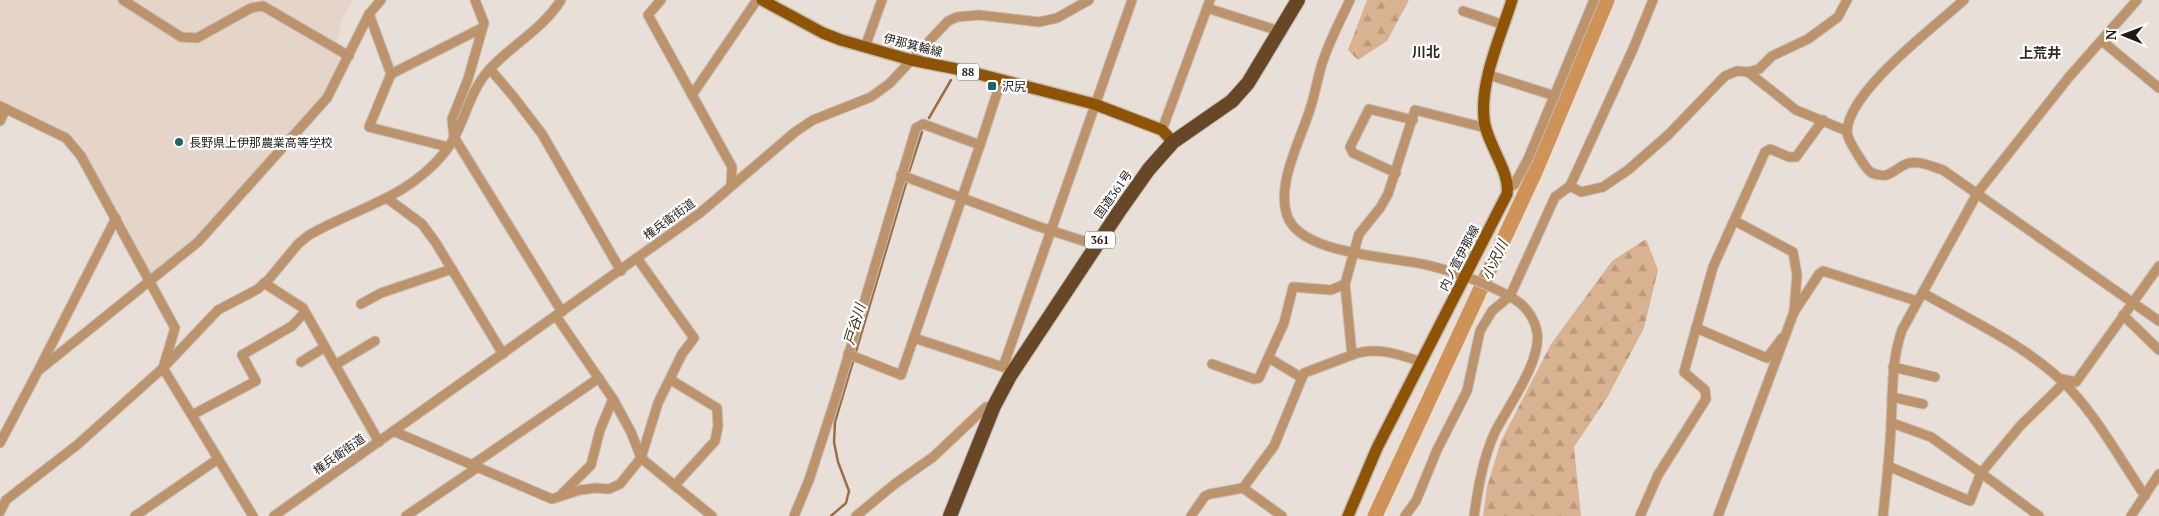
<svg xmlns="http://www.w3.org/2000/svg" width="2159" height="516" font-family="'PT Serif','Noto Sans JP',serif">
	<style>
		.built { fill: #e4d5c8 }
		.forest { fill: url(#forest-firs) }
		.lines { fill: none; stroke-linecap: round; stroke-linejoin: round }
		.stream { stroke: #9a6f45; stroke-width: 2.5 }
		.river { stroke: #cf9358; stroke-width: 15 }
		.minor-casing { stroke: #c4bcb5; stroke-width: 11 }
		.major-casing { stroke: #c4bcb5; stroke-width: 14 }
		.highway-casing { stroke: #c4bcb5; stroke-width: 16 }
		.minor { stroke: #bd936b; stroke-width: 9 }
		.major { stroke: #8e5303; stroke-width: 11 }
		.highway { stroke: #684726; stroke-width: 14 }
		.poi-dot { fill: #18646f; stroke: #fff; stroke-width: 2 }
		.labels { text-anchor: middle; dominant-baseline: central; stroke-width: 4.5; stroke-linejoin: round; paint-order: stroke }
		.shield { fill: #fff; stroke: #625f5d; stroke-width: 1 }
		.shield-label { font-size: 11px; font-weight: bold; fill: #1e1b18 }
		.street-label { font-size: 12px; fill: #1e1b18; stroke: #fff }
		.poi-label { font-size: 12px; fill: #1e1b18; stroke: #fff; text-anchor: start }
		.neighbourhood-label { font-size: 14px; font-weight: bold; fill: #312b25; stroke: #fff }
		.water-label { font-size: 14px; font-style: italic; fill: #442a11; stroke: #fff }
	</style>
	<defs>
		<pattern id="forest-firs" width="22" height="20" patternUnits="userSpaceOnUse" patternTransform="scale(1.25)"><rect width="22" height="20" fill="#d9b391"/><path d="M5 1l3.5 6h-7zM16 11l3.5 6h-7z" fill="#ba997c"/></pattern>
	</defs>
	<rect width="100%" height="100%" fill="#e8dfd8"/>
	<!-- built -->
	<polygon class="built" points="0,0 354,0 341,20 340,35 333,46 349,56 327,98 198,242 151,282 76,148 0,106"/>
	<!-- forest -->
	<g class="forest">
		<polygon points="1367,0 1409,0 1387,41 1358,60 1348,50"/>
		<polygon points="1646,239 1658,270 1644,328 1607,398 1574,447 1581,516 1483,516 1487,487 1501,441 1551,344 1612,261"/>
	</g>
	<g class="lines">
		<!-- stream -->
		<g class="stream">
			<polyline points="929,118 951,80"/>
			<polyline points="908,175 922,132"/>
			<polyline points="831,516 846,503 849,491 838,462 834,442 835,422 907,180"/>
		</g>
		<!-- river -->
		<polyline class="river" points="1375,516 1535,172 1607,0"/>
		<!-- minor casing -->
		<g class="minor-casing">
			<g id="minor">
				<polyline points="123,0 181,37 197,38 251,8 263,6 349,56"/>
				<polyline points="475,0 484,23 468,79 452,119 454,137 562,312"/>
				<polyline points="661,0 648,15 732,167 731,186"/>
				<path d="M1350 0C1341 19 1331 38 1324 58 1318 74 1316 90 1311 106 1302 137 1276 183 1287 215 1300 256 1394 256 1431 266 1452 271 1471 278 1491 287 1513 297 1532 306 1537 332 1542 361 1508 406 1495 432 1483 458 1478 488 1474 516"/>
				<path d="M1964 0C1933 28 1849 91 1847 131 1847 139 1853 146 1856 152 1860 158 1866 170 1872 173 1890 180 1892 170 1906 164 1917 159 1933 167 1943 170L2159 321"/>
				<polyline points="1207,8 1279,31"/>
				<polyline points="1463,11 1504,25"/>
				<polyline points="369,14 391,74 369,127 448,147"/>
				<polyline points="2102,41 2159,88"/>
				<polyline points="865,47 882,0"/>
				<polyline points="490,69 513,96 542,134 621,271"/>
				<polyline points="1748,72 1796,110 1847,131"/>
				<polyline points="391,74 482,28"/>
				<polyline points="1489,75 1555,96"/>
				<polyline points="692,95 757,0"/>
				<polyline points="0,106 66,138 81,156 175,328 163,368 253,516"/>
				<polyline points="0,121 6,109"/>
				<polyline points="1162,130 1210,0"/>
				<polyline points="1396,173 1353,153 1350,147 1369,109 1413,120"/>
				<polyline points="901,175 1037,226 1096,245"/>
				<polyline points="1570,186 1581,192 1603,187 1628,170 1668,135 1725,76 1737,71 1748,72 1759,69 1772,56 1808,39 1838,17 1847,0"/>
				<polyline points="1508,187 1514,185 1528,159 1594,0"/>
				<polyline points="388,199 422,224 436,243 503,354"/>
				<polyline points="264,283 303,308 325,347"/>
				<path d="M1923 293C1973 322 2030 347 2070 389 2098 419 2122 462 2145 496"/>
				<polyline points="361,304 381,293 452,269"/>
				<polyline points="1794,312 1819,274 1823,271 1917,301"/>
				<polyline points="2123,315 2159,350"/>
				<polyline points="556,316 613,399 631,432 641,458 712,516"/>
				<polyline points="1696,328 1767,358 1782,338"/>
				<polyline points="914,338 1003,367 1132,0"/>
				<polyline points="848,354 901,375 980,145"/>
				<path d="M1352 355C1375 346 1399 354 1421 362"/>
				<polyline points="1269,358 1302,378"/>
				<polyline points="301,362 325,347 379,442"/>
				<polyline points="1212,364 1254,379 1259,378 1284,323 1293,287 1331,290 1345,284 1359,234 1380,208 1388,194 1415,110 1486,128"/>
				<polyline points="335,365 375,341"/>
				<polyline points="1893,367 1935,377"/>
				<polyline points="39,369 116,218"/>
				<polyline points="2062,379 2076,382 2159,266"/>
				<polyline points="671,380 717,408 718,426 715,441 675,485"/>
				<polyline points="1892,397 1923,404"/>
				<polyline points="192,415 256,381 242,355 292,326 305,312"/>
				<polyline points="393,431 552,499 580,490 596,488 609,489 620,484 641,458 658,403 682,354 694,338 637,258"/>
				<polyline points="0,443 38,371 198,242 327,98 369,14 381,0"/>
				<polyline points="472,465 599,378"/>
				<polyline points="1888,466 1970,501 1981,473 1931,437 1892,423"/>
				<polyline points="1243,488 1274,446 1304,373 1352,355 1345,284"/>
				<polyline points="561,495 591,465 600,430 613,399"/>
				<path d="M0 512 6 500 77 445 163 368 218 310 258 289 269 279 298 244 309 235C358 207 407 199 445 152 464 128 467 95 488 71 511 45 542 30 561 0"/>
				<polyline points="135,516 218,459"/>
				<polyline points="274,516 700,213 795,132 813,120 871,97 890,83 948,21 957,17 979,15 1039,22 1057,18 1089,0"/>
				<polyline points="406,516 478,467"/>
				<polyline points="794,516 809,480 836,397 916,128 923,124 980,145 1001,81"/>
				<polyline points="856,516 896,483 933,457 986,407 994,406"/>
				<polyline points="1191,516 1205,496 1210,494 1243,488 1282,516"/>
				<polyline points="1405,516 1416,501 1437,450 1467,391 1480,331 1492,311 1510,296 1555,197 1570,186 1633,49 1653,0"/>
				<polyline points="1640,516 1658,475 1706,399 1705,390 1684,372 1713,267 1765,152 1770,149 1789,157 1796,157 1823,120"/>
				<polyline points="1718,516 1794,312 1797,275 1793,252 1735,221"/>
				<path d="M1883 516C1886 486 1890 455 1891 424 1893 392 1891 361 1902 330L1978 192 2069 77 2137 0"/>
				<polyline points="2039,516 1981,473 2020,426 2064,383"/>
				<polyline points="2131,516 2159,474"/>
			</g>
		</g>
		<!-- major casing -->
		<g class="major-casing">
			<g id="major">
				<polyline points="762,0 823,33 841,40 911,60 967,71 1094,104 1162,130 1173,142"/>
				<path d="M1348 516 1377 448 1507 194C1511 172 1486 143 1484 119 1480 80 1501 36 1512 0"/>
			</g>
		</g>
		<!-- highway casing -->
		<g class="highway-casing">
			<polyline id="highway" points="950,516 994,406 1010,376 1120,210 1149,169 1173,142 1232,101 1248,83 1298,0"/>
		</g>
		<!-- minor -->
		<use href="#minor" class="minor"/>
		<!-- major -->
		<use href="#major" class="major"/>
		<!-- highway -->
		<use href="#highway" class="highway"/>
	</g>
	<!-- markers -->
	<g class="poi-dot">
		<rect x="987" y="81" width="10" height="10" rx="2.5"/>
		<circle cx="179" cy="142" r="5"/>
	</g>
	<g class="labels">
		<!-- shield labels -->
		<g class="shield">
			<rect x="957" y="63.5" width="22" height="17" rx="4"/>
			<rect x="1085" y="231.5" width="30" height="17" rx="4"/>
		</g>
		<g class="shield-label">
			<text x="968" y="72">88</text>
			<text x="1100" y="240">361</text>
		</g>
		<!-- street labels -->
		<g class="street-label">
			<text transform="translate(913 45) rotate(14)">伊那箕輪線</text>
			<text transform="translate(1113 194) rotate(-55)">国道361号</text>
			<text transform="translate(669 219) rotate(-36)">権兵衛街道</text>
			<text transform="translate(1459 258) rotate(-63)">内ノ萱伊那線</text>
			<text transform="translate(339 454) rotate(-35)">権兵衛街道</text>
		</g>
		<!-- poi labels -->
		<g class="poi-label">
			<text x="1002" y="86">沢尻</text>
			<text x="189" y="142">長野県上伊那農業高等学校</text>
		</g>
		<!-- neighbourhood labels -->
		<g class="neighbourhood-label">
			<text x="1426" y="51">川北</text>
			<text x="2040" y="52">上荒井</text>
		</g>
		<!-- water labels -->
		<g class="water-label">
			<text transform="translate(1494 260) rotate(-65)">小沢川</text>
			<text transform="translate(854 324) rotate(-73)">戸谷川</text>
		</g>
	</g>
	<!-- north arrow -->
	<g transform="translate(2124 35) rotate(271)" stroke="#ffffff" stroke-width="4" paint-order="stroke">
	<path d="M0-4L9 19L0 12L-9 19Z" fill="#1e1b18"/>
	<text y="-8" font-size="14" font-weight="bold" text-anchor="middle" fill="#1e1b18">N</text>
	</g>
</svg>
